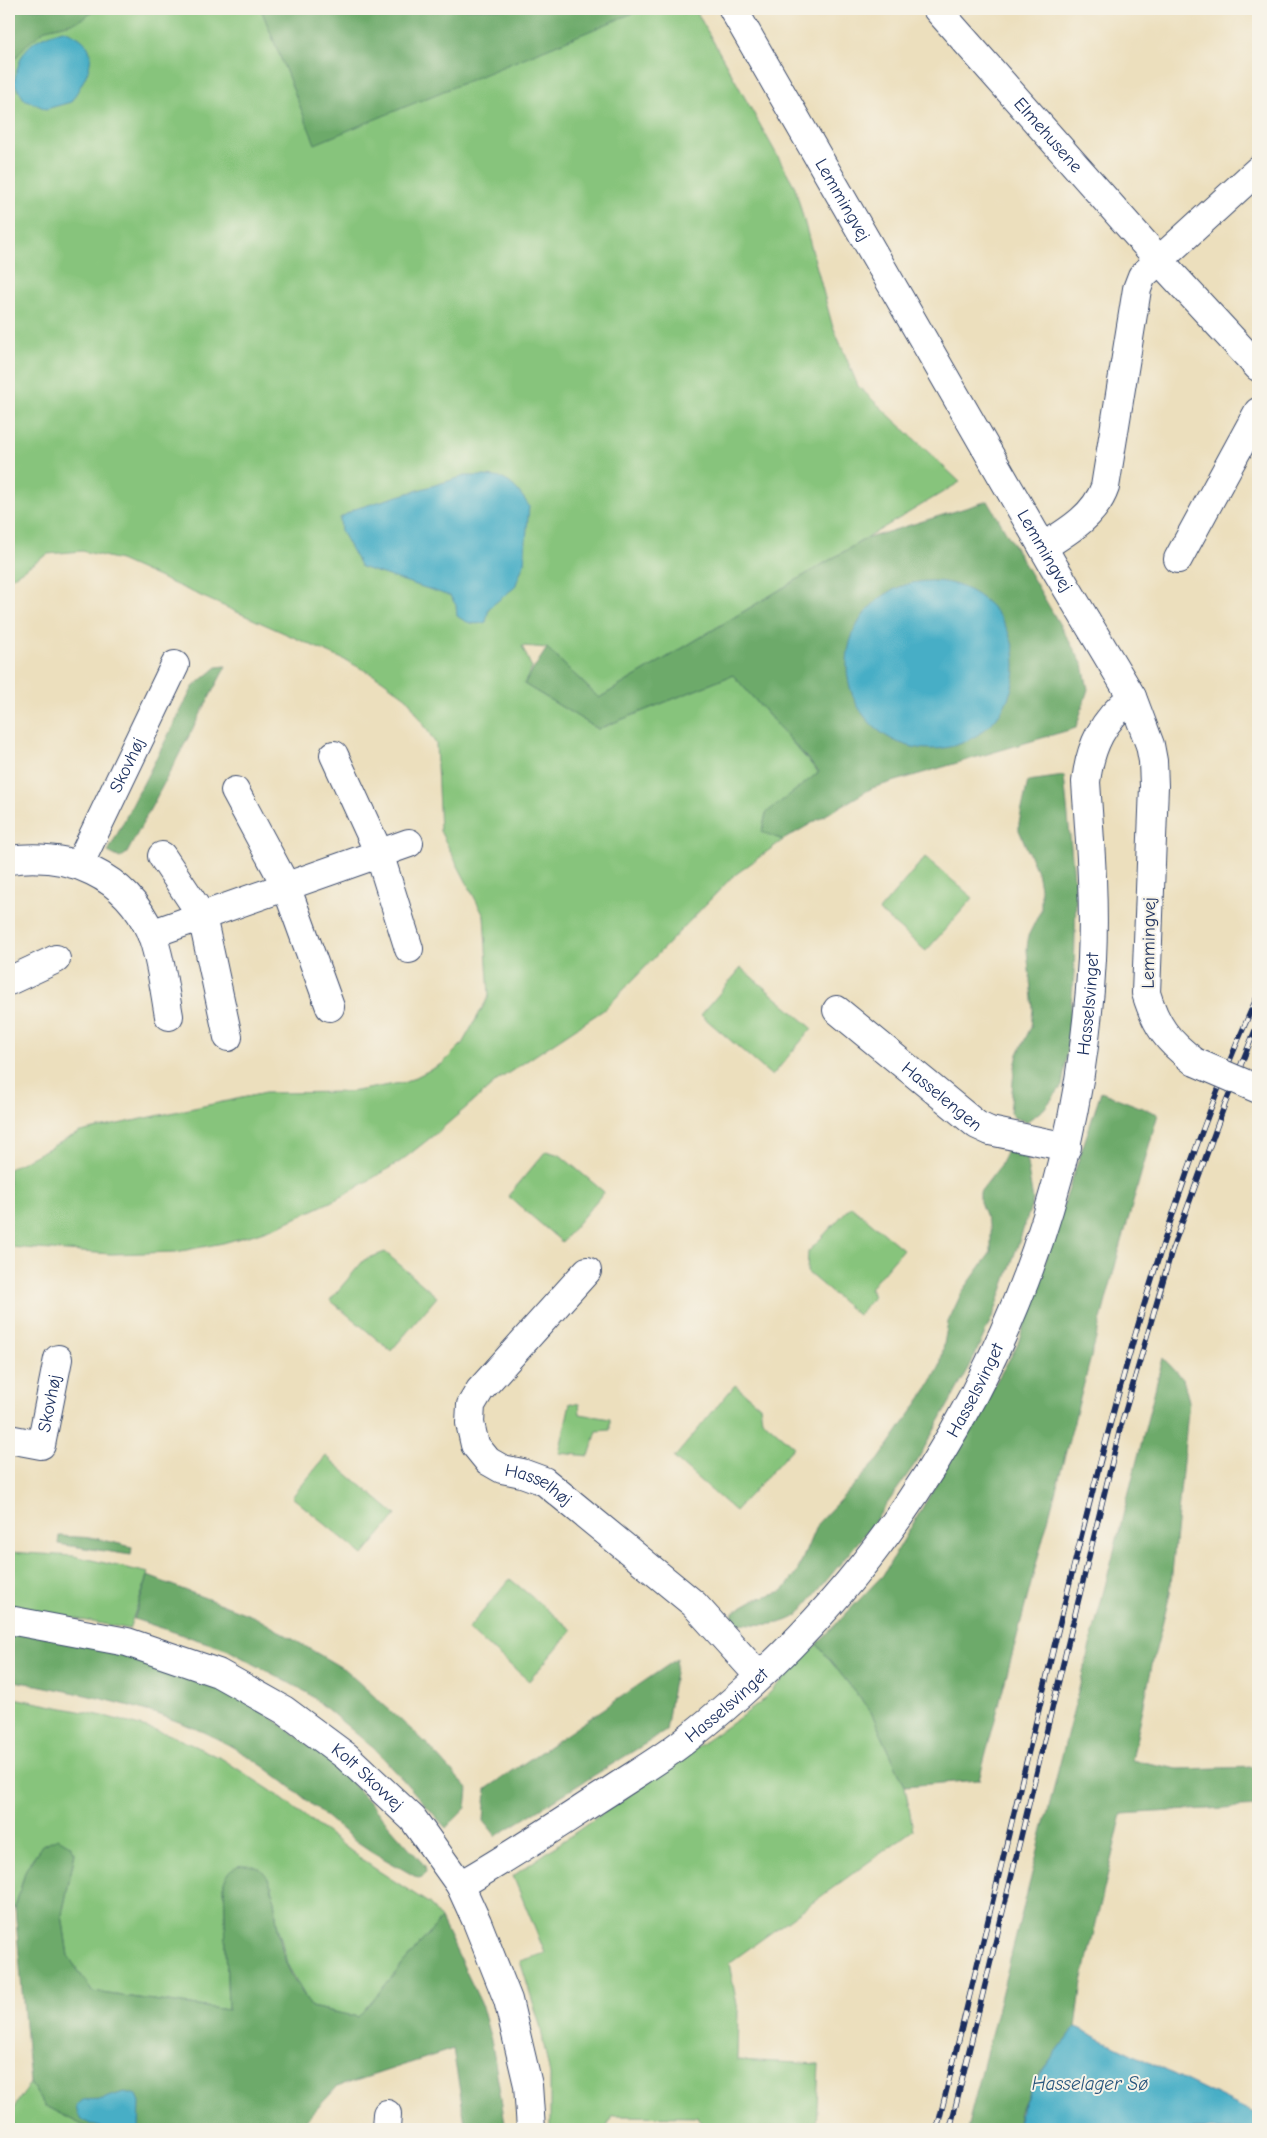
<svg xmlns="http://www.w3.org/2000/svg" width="1267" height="2138" font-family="'Comic Neue',sans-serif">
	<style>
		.green { fill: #87c47b; stroke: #517a6c }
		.forest { fill: #6daa6b; stroke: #446c64 }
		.water { fill: #47aec6; stroke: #316e92 }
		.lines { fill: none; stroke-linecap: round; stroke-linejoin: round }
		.minor-casing { stroke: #3a496c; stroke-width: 30 }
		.minor { stroke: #fff; stroke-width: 28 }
		.rail-casing { stroke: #1b2f5e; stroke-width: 5.5 }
		.rail { stroke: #f7f3e8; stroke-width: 4; stroke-dasharray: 11; stroke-linecap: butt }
		.minor-bridge-casing { stroke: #3a496c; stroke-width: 30; stroke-linecap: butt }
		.minor-bridge { stroke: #fff; stroke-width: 28 }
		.labels { text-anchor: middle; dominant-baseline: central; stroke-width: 4; stroke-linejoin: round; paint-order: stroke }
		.street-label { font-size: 18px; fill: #1b2f5e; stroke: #f7f3e8 }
		.water-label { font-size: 19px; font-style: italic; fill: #28557d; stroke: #f7f3e8 }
	</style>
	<rect width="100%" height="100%" fill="#f7f3e8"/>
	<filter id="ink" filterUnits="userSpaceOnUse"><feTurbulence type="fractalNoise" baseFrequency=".02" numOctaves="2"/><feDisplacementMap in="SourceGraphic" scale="10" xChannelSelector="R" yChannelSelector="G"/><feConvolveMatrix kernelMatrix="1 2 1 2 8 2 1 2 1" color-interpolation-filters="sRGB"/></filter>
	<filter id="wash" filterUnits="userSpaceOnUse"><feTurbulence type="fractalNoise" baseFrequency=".0096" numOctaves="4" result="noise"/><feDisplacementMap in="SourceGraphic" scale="20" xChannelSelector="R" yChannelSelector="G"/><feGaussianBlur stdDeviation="1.12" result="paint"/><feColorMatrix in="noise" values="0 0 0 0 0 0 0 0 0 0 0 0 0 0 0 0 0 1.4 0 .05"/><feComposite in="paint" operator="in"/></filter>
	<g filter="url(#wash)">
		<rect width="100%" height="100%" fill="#ecdfbd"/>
		<!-- green -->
		<g class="green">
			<polygon points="9,9 695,9 795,187 832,324 858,386 960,482 599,698 547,648 522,646 532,668 524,684 598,729 733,675 819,773 766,813 762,832 783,840 732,877 605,1009 498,1080 439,1131 401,1161 343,1196 281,1225 255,1234 223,1243 176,1252 111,1254 9,1247 9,1169 80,1132 265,1093 350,1092 406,1082 442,1064 462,1044 489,996 484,916 440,831 436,744 407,698 381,679 347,661 120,560 82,551 48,554 9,579"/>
			<polygon points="925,857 973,898 926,951 879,911"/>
			<polygon points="741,968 812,1028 772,1076 701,1015"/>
			<polygon points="546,1151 560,1155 604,1192 562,1242 508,1196"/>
			<polygon points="851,1206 903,1249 870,1288 873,1298 858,1315 807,1272 808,1252"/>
			<polygon points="385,1252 437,1297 391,1351 330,1300 364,1260"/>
			<polygon points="735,1385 760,1406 762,1419 794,1447 735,1511 674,1458"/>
			<polygon points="570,1403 579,1404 580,1414 610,1419 610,1430 597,1431 589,1456 559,1453"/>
			<polygon points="326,1456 396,1515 363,1555 292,1497"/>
			<polygon points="9,1552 74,1556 149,1573 129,1629 9,1606"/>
			<polygon points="510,1579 572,1630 529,1681 468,1629"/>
			<polygon points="817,1644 871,1712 905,1786 913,1830 729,1963 738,2010 737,2060 819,2064 816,2129 707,2129 696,2117 612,2116 606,2129 550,2129 550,2075 540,2025 520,1961 545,1953 513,1876 759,1704"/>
			<path d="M9 1697 108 1717 168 1734 221 1758 270 1790 371 1866 430 1904 441 1919 359 2017 311 2007 287 1964 277 1922 272 1886 224 1882 228 2010 93 1992 68 1956 62 1915 75 1853 58 1838C26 1852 24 1877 15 1908L9 1905Z"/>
			<polygon points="30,2083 45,2106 90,2129 14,2129 11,2112"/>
		</g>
		<!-- forest -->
		<g class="forest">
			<polygon points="9,9 99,9 76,22 46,29 26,45 9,66"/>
			<polygon points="261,9 643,9 315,144"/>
			<polygon points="988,501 1083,665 1088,689 1076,728 872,788 783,840 762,832 766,813 819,772 733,675 598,729 524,684 547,648 599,698 865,539"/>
			<polygon points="226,666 127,853 120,858 108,852 193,687 217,667"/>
			<polygon points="1064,776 1076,898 1074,973 1065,1069 1062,1086 1044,1109 1026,1122 1013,1117 1010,1112 1014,1071 1018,1054 1031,1027 1033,1009 1027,950 1028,936 1041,910 1041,893 1037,872 1019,830 1019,823 1028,781"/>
			<polygon points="1101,1092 1158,1114 1117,1259 979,1780 905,1786 871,1712 817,1644 883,1575 1017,1346"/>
			<path d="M1008 1147 1022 1150 1026 1157 1033 1201 995 1311 969 1368 917 1461 873 1524 798 1615C778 1628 758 1624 736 1623L732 1620 733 1612 754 1600 782 1591 787 1586 797 1572 817 1524 879 1459 928 1388 940 1366 948 1322 962 1292 991 1252V1230L980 1202V1192L1000 1166Z"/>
			<polygon points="1163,1358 1183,1379 1189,1401 1170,1594 1153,1661 1132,1760 1178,1769 1258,1767 1258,1806 1122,1814 1082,1982 1076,2027 1036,2078 1020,2111 1017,2129 967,2129"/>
			<polygon points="59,1536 95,1538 132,1547 131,1555 58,1544"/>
			<polygon points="148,1576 255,1617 344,1669 425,1742 468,1789 466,1808 446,1828 378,1752 308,1693 226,1649 134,1619"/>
			<path d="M9 1629 113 1649 219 1686 274 1719 339 1768 425 1866 426 1872 423 1877 418 1878C398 1866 375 1855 356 1841 315 1809 276 1770 229 1745 162 1708 84 1694 9 1680Z"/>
			<polygon points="677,1659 666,1731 496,1836 484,1821 486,1789"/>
			<path d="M58 1838 70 1845 75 1853 62 1915 68 1956 93 1992 228 2010 224 1882C229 1871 233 1865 246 1865 275 1865 273 1902 277 1922 279 1936 282 1951 286 1963 292 1978 303 1993 311 2007L358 2017 441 1919 481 2003 492 2044 506 2129H466L453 2049 337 2087 298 2129H90L45 2106 30 2083 15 1908 26 1869 42 1845Z"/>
		</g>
		<!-- water -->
		<g class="water">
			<path d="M63 30C108 45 88 74 71 102L46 109 24 99 14 83C21 48 29 40 63 30Z"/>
			<path d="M465 476C501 476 508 474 529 506L524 563 515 587 489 608 486 622C474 626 467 623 457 616L456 605 450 596 361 567 341 531 340 518 355 509Z"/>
			<circle cx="931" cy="665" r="84"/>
			<path d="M1076 2027 1258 2115V2129H1017C1024 2088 1051 2059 1076 2027Z"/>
			<path d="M124 2092 137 2095 140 2102 139 2129C121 2129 78 2132 76 2106L83 2100 103 2099Z"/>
		</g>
	</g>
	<g filter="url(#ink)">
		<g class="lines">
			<!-- minor casing -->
			<g class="minor-casing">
				<g id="minor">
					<path id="s1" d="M733 9 1053 565 1132 697 1150 745 1153 761 1154 786 1146 993C1156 1026 1167 1041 1195 1062"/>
					<path id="s2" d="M937 9 1159 260 1258 367"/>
					<path d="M1043 547C1067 532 1095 516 1105 487L1137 289 1142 276 1258 170"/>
					<polyline points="1178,559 1258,412"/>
					<polyline points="334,755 379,853 409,949"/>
					<polyline points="235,791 286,886 330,1007"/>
					<polyline points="162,856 202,916 228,1037"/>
					<path d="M9 860C69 852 125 874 151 933 161 958 164 989 169 1016"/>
					<path id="s3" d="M79 865 175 665"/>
					<polyline points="151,934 409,843"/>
					<polyline points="9,981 56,959"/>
					<path id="s4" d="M837 1010 977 1125 990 1131 1067 1147"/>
					<path id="s5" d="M587 1271 480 1390 471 1405 470 1423 475 1445 488 1461 502 1469 522 1473 544 1481 571 1503 694 1604 759 1676"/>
					<path id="s6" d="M9 1439 41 1445 58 1359"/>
					<path id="s7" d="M9 1620 127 1642 218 1673 284 1710 346 1756 413 1819 460 1885 477 1922 508 2000 528 2085 531 2129"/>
					<path id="s8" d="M460 1885C511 1856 560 1823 610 1791 634 1775 660 1760 683 1742 928 1551 1076 1269 1092 959 1095 900 1090 841 1086 782 1090 746 1103 720 1132 697"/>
					<polyline points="386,2129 387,2114"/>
				</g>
			</g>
			<!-- minor -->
			<use href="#minor" class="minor"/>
			<!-- rail casing -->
			<g class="rail-casing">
				<g id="rail">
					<path d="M937 2129C976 1970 1015 1810 1053 1651 1107 1427 1163 1205 1258 995"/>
					<polyline points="950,2129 1120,1429 1172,1250 1225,1104 1258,1023"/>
				</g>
			</g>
			<!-- rail -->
			<use href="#rail" class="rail"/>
			<!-- minor-bridge casing -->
			<g class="minor-bridge-casing">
				<polyline id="minor-bridge" points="1195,1062 1258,1089"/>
			</g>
			<!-- minor-bridge -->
			<use href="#minor-bridge" class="minor-bridge"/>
		</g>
	</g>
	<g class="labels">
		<!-- street labels -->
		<g class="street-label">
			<text stroke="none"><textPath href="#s2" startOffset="168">Elmehusene</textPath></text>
			<text stroke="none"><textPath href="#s1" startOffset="220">Lemmingvej</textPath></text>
			<text stroke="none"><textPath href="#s1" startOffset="625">Lemmingvej</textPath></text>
			<text stroke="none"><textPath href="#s3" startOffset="111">Skovhøj</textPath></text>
			<text transform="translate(1149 943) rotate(-89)">Lemmingvej</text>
			<text stroke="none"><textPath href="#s8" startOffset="1131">Hasselsvinget</textPath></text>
			<text stroke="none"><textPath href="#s4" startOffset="136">Hasselengen</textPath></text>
			<text stroke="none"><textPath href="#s8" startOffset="726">Hasselsvinget</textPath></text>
			<text stroke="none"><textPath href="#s6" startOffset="75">Skovhøj</textPath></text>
			<text stroke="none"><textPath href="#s5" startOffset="295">Hasselhøj</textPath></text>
			<text stroke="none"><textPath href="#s8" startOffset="322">Hasselsvinget</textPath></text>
			<text stroke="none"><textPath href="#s7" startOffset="399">Kolt Skovvej</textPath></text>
		</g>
		<!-- water labels -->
		<g class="water-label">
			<text x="1090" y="2084">Hasselager Sø</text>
		</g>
	</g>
	<!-- margin -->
	<rect width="1267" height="2138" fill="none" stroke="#f7f3e8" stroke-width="30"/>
</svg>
